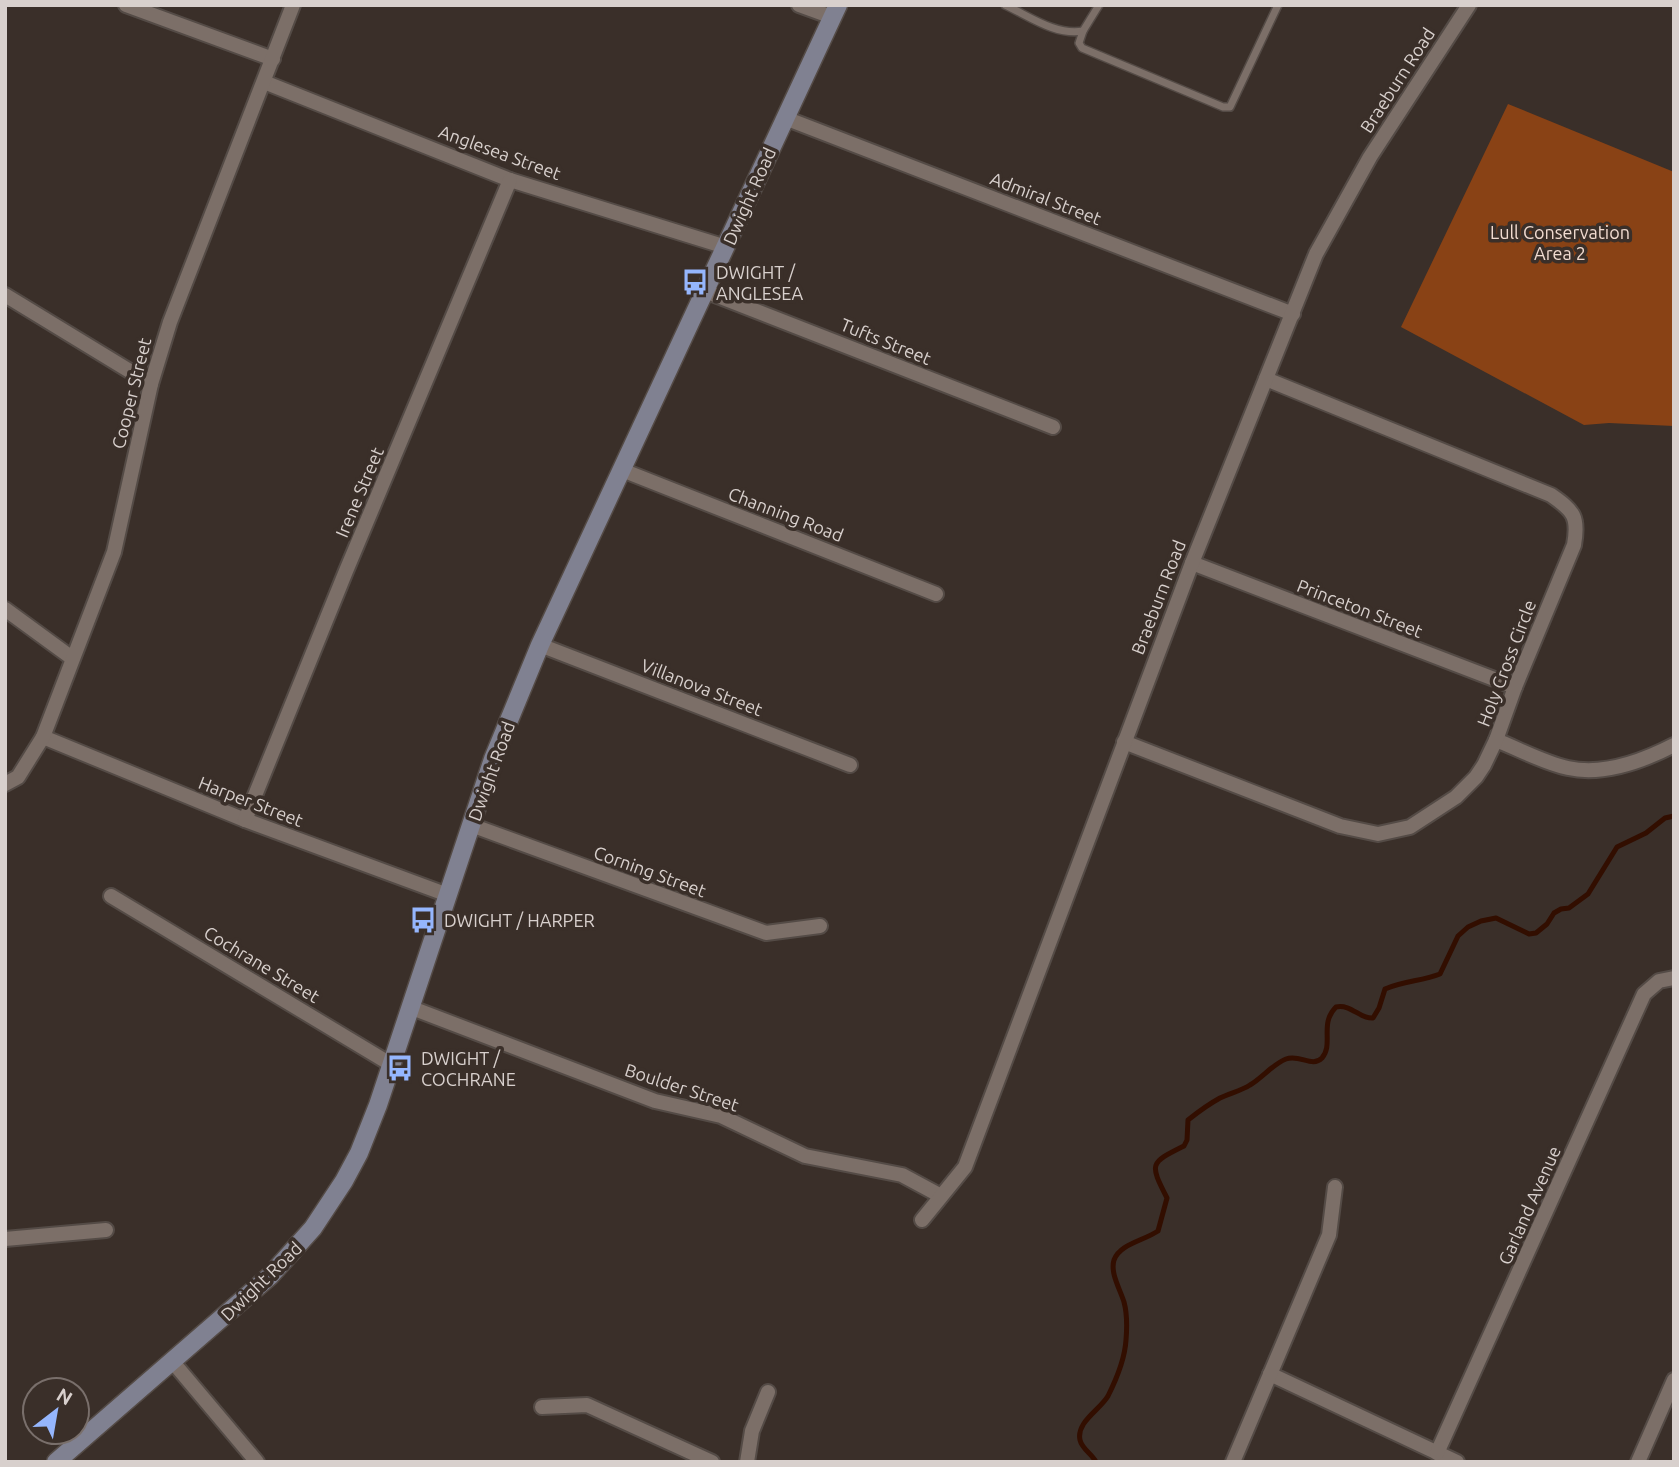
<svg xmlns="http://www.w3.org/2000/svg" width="1679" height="1467" font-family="Ubuntu,sans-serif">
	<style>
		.forest { fill: #894215 }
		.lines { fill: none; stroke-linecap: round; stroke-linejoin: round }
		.stream { stroke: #320e00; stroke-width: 5 }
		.lane-casing { stroke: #544b46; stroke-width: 10 }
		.street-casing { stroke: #544b46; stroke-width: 18 }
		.secondary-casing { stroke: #544b46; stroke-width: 21 }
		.lane { stroke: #7c6f68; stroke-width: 7 }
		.street { stroke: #7c6f68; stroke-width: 14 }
		.secondary { stroke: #808191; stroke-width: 18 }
		.labels { text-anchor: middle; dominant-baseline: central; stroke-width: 7; stroke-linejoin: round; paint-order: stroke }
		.street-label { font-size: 18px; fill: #d8d0cd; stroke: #3a2f29 }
		.park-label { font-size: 18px; fill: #f1dbd0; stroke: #3a2f29 }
		.poi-label { font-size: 18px; fill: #d8d0cd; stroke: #3a2f29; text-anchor: start }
	</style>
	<rect width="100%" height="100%" fill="#3a2f29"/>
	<!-- forest -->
	<polygon class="forest" points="1508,104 1674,172 1674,426 1609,423 1584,425 1401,327"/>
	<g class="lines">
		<!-- stream -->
		<path class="stream" d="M1096 1462C1092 1454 1082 1449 1080 1440 1076 1422 1100 1410 1108 1396 1116 1380 1125 1357 1126 1340 1127 1328 1127 1313 1124 1302 1120 1289 1110 1273 1114 1260 1120 1244 1143 1241 1158 1231L1167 1198C1149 1163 1150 1163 1184 1146L1187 1140 1188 1120C1198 1112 1209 1104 1220 1098 1230 1093 1241 1091 1250 1085 1262 1078 1273 1064 1286 1059 1300 1054 1312 1068 1322 1058 1334 1044 1319 1024 1336 1007 1352 1004 1359 1019 1373 1018L1379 1008 1385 989C1403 981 1422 981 1440 974L1458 936 1468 927 1481 921 1496 918 1529 934 1536 933 1547 924 1554 913 1561 909 1569 908 1588 894 1617 847 1646 833 1665 818 1674 816"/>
		<!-- lane casing -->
		<g class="lane-casing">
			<g id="lane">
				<path d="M1005 5C1029 16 1056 36 1083 31L1099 5"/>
				<polyline points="1083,31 1079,43 1082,48 1223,107 1230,107 1278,5"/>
			</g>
		</g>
		<!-- street casing -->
		<g class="street-casing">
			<g id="street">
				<polyline points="126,5 273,59"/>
				<polyline points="799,5 832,17"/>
				<polyline points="264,82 510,180 726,247"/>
				<polyline points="785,118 1293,314"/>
				<polyline points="705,291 1053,427"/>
				<polyline points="5,295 151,384"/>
				<polyline points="622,470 936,594"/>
				<polyline points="1192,563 1515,687"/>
				<polyline points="5,609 72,658"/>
				<polyline points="540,645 850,765"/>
				<polyline points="43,737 245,820 448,895"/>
				<path d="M1496 740C1519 749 1544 763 1568 768 1604 776 1643 761 1674 745"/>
				<path d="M1124 742 1340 826 1378 834 1410 827 1456 797 1476 777 1484 765 1496 740 1515 687 1574 545C1579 517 1574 511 1551 495L1266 379"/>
				<polyline points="5,784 18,777 43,737 114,552 151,384 170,322 293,5"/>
				<polyline points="245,820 346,571 510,180"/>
				<polyline points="471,825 766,933 820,926"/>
				<polyline points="111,896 392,1065"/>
				<polyline points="412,1008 655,1101 721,1116 805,1156 902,1175 941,1196"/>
				<polyline points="922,1220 965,1167 1192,563 1316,254 1370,157 1469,5"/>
				<polyline points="5,1239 106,1230"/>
				<polyline points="172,1361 257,1462"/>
				<polyline points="1270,1374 1457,1462"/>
				<polyline points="542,1407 587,1405 712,1462"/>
				<polyline points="1437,1453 1644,994 1659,981 1674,978"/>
				<polyline points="747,1462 752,1431 768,1392"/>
				<polyline points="1233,1462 1329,1235 1335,1187"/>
				<polyline points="1638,1462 1674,1380"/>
			</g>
		</g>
		<!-- secondary casing -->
		<g class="secondary-casing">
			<polyline id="secondary" points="56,1462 270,1276 313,1228 344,1181 359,1153 378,1105 493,759 540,645 838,5"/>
		</g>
		<!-- lane -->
		<use href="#lane" class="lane"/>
		<!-- street -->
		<use href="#street" class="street"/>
		<!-- secondary -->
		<use href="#secondary" class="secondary"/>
	</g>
	<!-- icons -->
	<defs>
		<g id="bus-bare" transform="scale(2.1)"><path d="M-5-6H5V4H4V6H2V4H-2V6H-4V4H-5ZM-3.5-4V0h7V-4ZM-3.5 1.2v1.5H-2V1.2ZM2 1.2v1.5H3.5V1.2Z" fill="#95b6fd" stroke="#3a2f29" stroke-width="2.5" paint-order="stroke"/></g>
	</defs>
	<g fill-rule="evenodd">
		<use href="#bus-bare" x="695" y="282"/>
		<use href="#bus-bare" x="423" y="920"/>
		<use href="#bus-bare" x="400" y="1068"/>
	</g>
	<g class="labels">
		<!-- street labels -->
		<g class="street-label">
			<text transform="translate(1397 80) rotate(-57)">Braeburn Road</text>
			<text transform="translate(500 152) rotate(20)">Anglesea Street</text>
			<text transform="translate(749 196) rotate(-66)">Dwight Road</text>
			<text transform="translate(1046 198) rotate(21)">Admiral Street</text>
			<text transform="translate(886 341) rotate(22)">Tufts Street</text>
			<text transform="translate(131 393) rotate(-76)">Cooper Street</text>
			<text transform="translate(359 492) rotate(-67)">Irene Street</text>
			<text transform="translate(786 514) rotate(21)">Channing Road</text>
			<text transform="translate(1158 597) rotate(-69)">Braeburn Road</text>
			<text transform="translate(1360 608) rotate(21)">Princeton Street</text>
			<text transform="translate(1506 663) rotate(-69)">Holy Cross Circle</text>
			<text transform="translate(702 687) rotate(21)">Villanova Street</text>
			<text transform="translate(491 771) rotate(-70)">Dwight Road</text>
			<text transform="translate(251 801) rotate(21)">Harper Street</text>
			<text transform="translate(650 871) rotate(20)">Corning Street</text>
			<text transform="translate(262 964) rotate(31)">Cochrane Street</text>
			<text transform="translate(682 1087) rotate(18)">Boulder Street</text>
			<text transform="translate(1529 1205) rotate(-66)">Garland Avenue</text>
			<text transform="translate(261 1281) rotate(-44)">Dwight Road</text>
		</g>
		<!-- park labels -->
		<g class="park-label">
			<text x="1560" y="232">Lull Conservation<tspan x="1560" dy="21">Area 2</tspan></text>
		</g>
		<!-- poi labels -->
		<g class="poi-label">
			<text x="716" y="272">DWIGHT /<tspan x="716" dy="21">ANGLESEA</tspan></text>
			<text x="444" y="920">DWIGHT / HARPER</text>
			<text x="421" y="1058">DWIGHT /<tspan x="421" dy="21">COCHRANE</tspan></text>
		</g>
	</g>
	<!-- border -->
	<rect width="1679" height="1467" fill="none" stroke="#d8d0cd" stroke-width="14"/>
	<!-- north arrow -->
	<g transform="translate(56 1411) rotate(31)"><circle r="33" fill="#3a2f29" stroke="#796f6b" stroke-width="2"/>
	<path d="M0-5L12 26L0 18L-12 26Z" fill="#95b6fd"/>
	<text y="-10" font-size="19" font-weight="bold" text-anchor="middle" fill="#d8d0cd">N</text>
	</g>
</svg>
